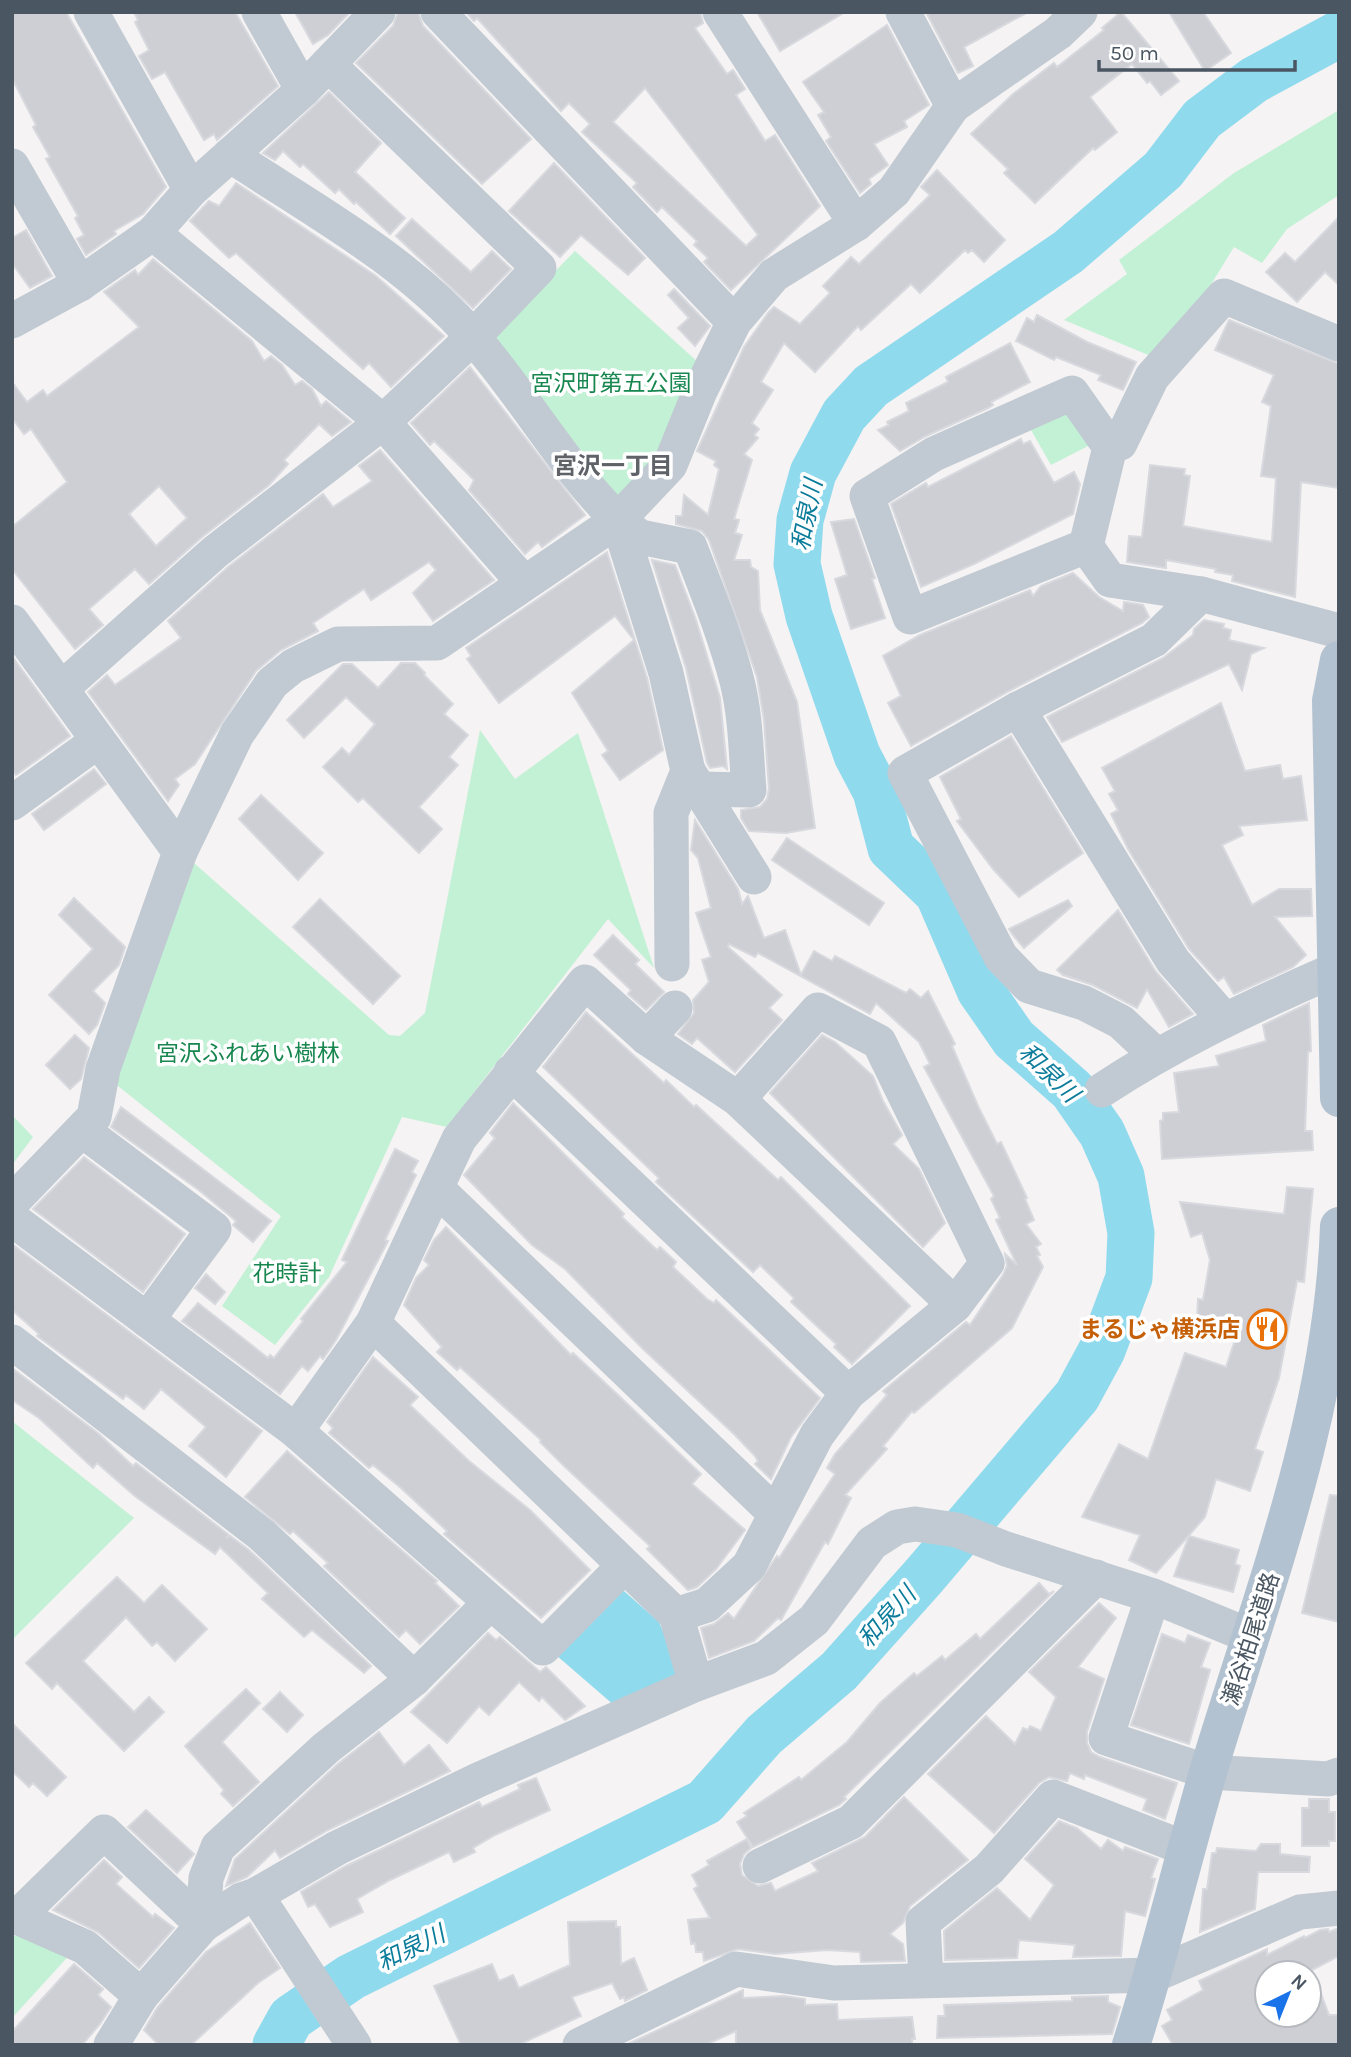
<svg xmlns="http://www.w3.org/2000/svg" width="1351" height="2057" font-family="Karla,'Noto Sans JP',sans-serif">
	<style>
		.green { fill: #c3f1d5 }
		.water { fill: #90daee }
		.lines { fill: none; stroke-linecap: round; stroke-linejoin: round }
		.river { stroke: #90daee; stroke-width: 47 }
		.building { fill: #cdcfd5; stroke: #d7d9de; stroke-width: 2; fill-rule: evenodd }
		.minor { stroke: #c1cad2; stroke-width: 35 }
		.major { stroke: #b3c2d1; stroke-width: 38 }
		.labels { text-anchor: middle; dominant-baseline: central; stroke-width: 7; stroke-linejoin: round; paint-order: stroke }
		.park-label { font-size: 23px; fill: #17864f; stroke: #fff }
		.food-label { font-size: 23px; font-weight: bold; fill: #c56008; stroke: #fff; text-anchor: end }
		.street-label { font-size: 23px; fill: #4a5661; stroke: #fff }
		.neighbourhood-label { font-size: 24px; font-weight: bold; fill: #5f6368; stroke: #fff }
		.water-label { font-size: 24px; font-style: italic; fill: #0c7c9b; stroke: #fff }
	</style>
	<rect width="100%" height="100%" fill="#f5f3f3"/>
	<!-- green -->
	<g class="green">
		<polygon points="1339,110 1339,195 1287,229 1262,263 1234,247 1199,304 1158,359 1064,320 1127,274 1119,260 1234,173"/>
		<polygon points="575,251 700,364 661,458 610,508 488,340"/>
		<polygon points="1069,401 1092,444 1051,465 1027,423"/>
		<polygon points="480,730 515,779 578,733 654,968 608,919 447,1127 402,1117 329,1277 275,1345 222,1306 281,1216 113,1082 194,863 389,1035 400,1036 425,1013"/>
		<polygon points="12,1115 33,1137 12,1165"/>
		<polygon points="12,1421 134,1518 12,1640"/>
		<polygon points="20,1935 74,1950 12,2018 12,1936"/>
	</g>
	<!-- water -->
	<polygon class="water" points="617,1591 624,1591 659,1622 679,1669 674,1678 615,1706 556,1655"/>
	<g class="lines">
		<!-- river -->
		<polyline class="river" points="276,2045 291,2018 351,1977 705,1802 764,1735 839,1671 924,1576 1077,1396 1102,1350 1129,1278 1131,1233 1121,1176 1102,1133 1072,1090 1014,1039 980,990 938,893 891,848 876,791 857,755 809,616 797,564 800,520 813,473 844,415 871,386 1068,252 1163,170 1202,119 1254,80 1339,34"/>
	</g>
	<!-- building -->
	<g class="building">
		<polygon points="12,12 66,12 166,187 143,214 114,231 116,234 86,255 77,239 84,235 75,218 78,216 46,159 50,157 33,127 36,125 12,78"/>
		<polygon points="134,12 235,12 278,86 217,140 214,134 204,140 165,72 152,79 139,56 149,50 135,22 138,20"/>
		<polygon points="295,12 350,12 328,35 313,44"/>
		<polygon points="398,12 418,12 423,26 531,139 482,184 356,63 393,26"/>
		<path d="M466 12H700L703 23 695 28 727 74 733 70 745 89 736 95 765 141 775 135 820 206 731 290 704 262 708 258 694 245 697 241 662 207 657 212 633 187 637 183 582 132 590 124 569 103 561 111 477 18 474 21ZM645 88 758 235 746 246 613 122Z"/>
		<polygon points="757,12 845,12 780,51"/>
		<polygon points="926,12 1028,12 964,47 973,66 958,73"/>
		<polygon points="1121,12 1179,81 1161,95 1150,81 1147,83 1132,64 1090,97 1117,132 1095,150 1093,148 1035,203 1004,173 1008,169 971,134 1013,94 1054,63 1057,67 1104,30 1102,28"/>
		<polygon points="1169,12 1203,12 1231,53 1205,71"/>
		<polygon points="887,25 929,105 904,121 907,127 874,144 888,165 869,179 871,184 860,193 826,141 831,137 818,115 824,112 803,82"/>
		<polygon points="329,92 381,143 355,172 405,218 390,234 356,202 354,204 339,189 335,193 303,164 300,167 283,151 275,160 263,153"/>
		<polygon points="554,163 645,258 628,275 581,235 560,257 509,211"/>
		<polygon points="937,170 1005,240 984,262 972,250 968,253 965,250 920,293 911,284 861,330 858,326 815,372 784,343 761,382 773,390 752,423 759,429 754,435 758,438 744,454 752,460 734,519 739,520 735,533 742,535 734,560 750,560 751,567 758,571 760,610 797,702 815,828 786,833 749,831 741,818 741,810 760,807 767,799 769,789 764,720 757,677 709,540 702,531 676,524 676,516 682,516 684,495 708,515 719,469 714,465 716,461 697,451 744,347 768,313 774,307 800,324 830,293 823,286 851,257 859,264 930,195 921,187"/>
		<polygon points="236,183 376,276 444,336 391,387 369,363 363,369 236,253 229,258 190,221 209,201 219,206"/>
		<polygon points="1339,217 1339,285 1325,272 1297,302 1266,272 1285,253 1295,262"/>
		<polygon points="412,219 471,272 492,251 511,269 473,308 396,236"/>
		<polygon points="26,230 52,276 30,288 12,263 12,238"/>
		<path d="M153 259 252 341 264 361 271 356 282 365 295 385 302 381 312 389 321 406 326 401 351 422 332 436 319 424 284 460 288 464 269 485 202 537 149 584 135 569 89 609 103 625 75 649 12 569V527L67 482 31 429 24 434 12 418V382L27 402 43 390 47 396 139 327 104 292 135 270 138 275ZM159 486 187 518 156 546 129 514Z"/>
		<polygon points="674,289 710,326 695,346 678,328 689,318 668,295"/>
		<polygon points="1037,315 1087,342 1136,362 1123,390 1098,380 1101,375 1056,357 1054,360 1016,341 1027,318 1034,322"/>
		<polygon points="1229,320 1339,364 1339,488 1301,482 1295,597 1232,581 1233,575 1215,572 1216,569 1166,560 1166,568 1127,562 1129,536 1142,537 1150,465 1185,469 1184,475 1190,476 1183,526 1272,542 1276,478 1261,476 1271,406 1262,402 1274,375 1215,350"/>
		<polygon points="1010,343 1030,382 991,402 993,405 988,408 926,436 900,451 878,430 889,425 887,422 909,411 906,403 948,382 946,377"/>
		<polygon points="470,367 585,515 542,547 538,542 525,554 469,490 474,480 434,441 430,445 411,423"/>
		<polygon points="1021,439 1023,444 1030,441 1054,483 1074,472 1080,484 1073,514 976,563 921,587 891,504 926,483 928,487"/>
		<polygon points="380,450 494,580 433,621 413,593 436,570 429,562 371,600 364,589 313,623 318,631 281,650 256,671 195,764 175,779 179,785 168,801 88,692 107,675 115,685 181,638 168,621 228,567 323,494 333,507 372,481 359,466"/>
		<polygon points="854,519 875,578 872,579 885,618 851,629 835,579 847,575 831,522"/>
		<polygon points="607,552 647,678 663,750 620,780 602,755 608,751 572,693 634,640 615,616 499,703 467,659 471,656 466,648"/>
		<polygon points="652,560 675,565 696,620 720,698 727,769 723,766 710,768 707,763 686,668"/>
		<polygon points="1073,573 1099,597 1123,611 1124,602 1143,605 1149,617 1142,623 1009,691 911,746 888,703 901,696 883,656 920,635 1030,590 1033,596 1041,586"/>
		<polygon points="1204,620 1224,624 1223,628 1231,630 1229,640 1264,648 1251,654 1242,690 1229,664 1062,742 1047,717 1163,658 1193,635 1194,629"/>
		<polygon points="12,656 70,736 16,775 12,770"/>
		<polygon points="401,663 415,663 425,673 424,675 453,704 444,714 468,735 449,757 458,765 419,807 442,829 419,853 363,798 358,802 323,767 342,748 349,755 375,724 346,697 304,738 287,720 343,664 352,664 378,688"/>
		<polygon points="1221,703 1245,771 1280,765 1283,779 1301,776 1307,820 1239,826 1243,835 1222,845 1252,905 1279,889 1311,889 1312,916 1275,917 1306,955 1293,967 1234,994 1224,977 1218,981 1189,949 1128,849 1111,814 1118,810 1109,794 1115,791 1102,768"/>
		<polygon points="1011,736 1083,853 1019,897 993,869 957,821 961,819 940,777"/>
		<polygon points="94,769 106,784 44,830 32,814"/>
		<polygon points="261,795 323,853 298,880 239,819"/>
		<polygon points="695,820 738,889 742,904 748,896 764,938 785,930 801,975 814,951 832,961 835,956 906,993 910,989 921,998 928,991 955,1044 952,1046 978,1106 997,1144 1001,1142 1027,1198 1025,1199 1034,1220 1026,1224 1041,1244 1036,1247 1040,1255 1037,1256 1043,1267 1012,1328 914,1413 912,1411 883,1446 887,1449 845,1495 851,1498 828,1544 825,1542 781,1620 778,1618 754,1641 709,1658 701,1628 714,1624 728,1613 734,1619 777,1556 779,1558 835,1474 827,1468 835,1454 887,1395 883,1391 966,1322 970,1325 1003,1275 1007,1266 1005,1254 1017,1265 996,1220 1000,1218 991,1199 994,1196 924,1067 930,1064 919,1042 876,1003 870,1014 758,953 755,957 729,944 728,947 782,995 769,1008 782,1020 735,1072 697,1038 692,1044 678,1034 694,1013 693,1000 709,982 702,960 711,957 696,913 711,908 698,858 691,850"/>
		<polygon points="787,838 884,903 869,925 772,860"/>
		<polygon points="74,898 125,947 119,965 93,991 105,1003 97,1025 89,1034 49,995 93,949 59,915"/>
		<polygon points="320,899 400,976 373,1004 293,927"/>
		<polygon points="1068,900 1072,906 1024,948 1012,934 1009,929"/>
		<polygon points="1118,910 1156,972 1193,1014 1169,1027 1147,989 1137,1008 1093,985 1063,975 1057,970"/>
		<polygon points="613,935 639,960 635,964 664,992 646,1010 628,994 631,990 594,955"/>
		<polygon points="1309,1003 1311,1051 1308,1052 1305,1131 1312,1131 1313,1150 1162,1159 1160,1121 1163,1120 1163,1113 1179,1112 1174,1073 1219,1066 1216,1056 1266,1041 1263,1025"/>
		<polygon points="586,1012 664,1083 666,1080 694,1107 696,1105 778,1180 781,1177 910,1306 852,1364 834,1347 836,1344 791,1302 794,1298 760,1265 753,1272 656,1182 659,1178 543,1067"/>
		<polygon points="75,1035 89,1048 81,1079 70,1089 46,1065"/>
		<polygon points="822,1035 835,1042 873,1076 883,1101 902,1135 893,1144 919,1169 945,1223 923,1247 770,1093"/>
		<polygon points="513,1103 624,1214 622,1217 657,1250 660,1247 676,1262 673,1267 707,1299 714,1303 716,1300 730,1313 820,1398 791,1437 771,1479 755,1464 758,1461 755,1456 735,1435 642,1348 565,1269 532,1245 464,1175 495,1138 490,1133"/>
		<polygon points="121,1107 271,1221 253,1242 233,1225 236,1221 200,1191 111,1127"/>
		<polygon points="395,1149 418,1161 412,1172 416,1175 385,1240 388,1241 336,1340 323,1359 320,1356 308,1371 302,1366 280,1394 182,1321 198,1303 268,1358 270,1355 274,1358 303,1321 301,1319 347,1262 342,1260"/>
		<polygon points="84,1157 185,1234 143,1292 33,1209"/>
		<polygon points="1287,1187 1313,1189 1304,1282 1297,1281 1279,1378 1255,1449 1263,1452 1250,1491 1216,1479 1205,1517 1156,1573 1129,1560 1140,1535 1082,1517 1119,1444 1148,1459 1185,1353 1226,1367 1240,1325 1197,1320 1198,1299 1203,1300 1210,1260 1202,1233 1191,1237 1180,1202 1284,1214"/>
		<polygon points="446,1227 571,1355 573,1353 618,1395 701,1474 692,1484 745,1530 716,1569 697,1587 688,1590 647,1549 650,1546 564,1466 540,1442 541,1440 460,1367 457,1370 437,1352 442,1347 404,1305 416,1278 429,1265 424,1260 434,1240"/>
		<polygon points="12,1244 262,1431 226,1477 189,1446 206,1427 161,1389 144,1409 126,1395 123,1399 37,1336 39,1334 12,1310"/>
		<polygon points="206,1274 225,1292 215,1304 195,1288"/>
		<polygon points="373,1357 418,1397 410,1405 469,1461 530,1510 590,1570 541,1618 444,1534 447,1531 401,1488 373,1465 369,1468 329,1433 333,1428 327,1422"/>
		<polygon points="12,1368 99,1434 133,1466 136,1463 229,1535 226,1538 229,1535 249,1550 371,1666 364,1673 312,1630 304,1637 262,1599 268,1593 220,1547 215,1554 136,1497 97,1463 93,1468 39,1418 12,1400"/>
		<polygon points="287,1451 437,1581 435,1583 459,1606 420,1644 406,1630 399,1637 324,1566 328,1563 293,1531 290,1534 245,1497"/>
		<polygon points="1330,1495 1339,1496 1339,1622 1302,1613"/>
		<polygon points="1189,1536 1239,1550 1235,1564 1240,1566 1233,1592 1174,1576"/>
		<polygon points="117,1577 144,1603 162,1585 207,1629 175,1661 157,1642 152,1646 126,1617 83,1661 134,1712 149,1697 164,1712 124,1751 57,1683 52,1689 26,1663"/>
		<polygon points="1039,1583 1049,1594 1054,1591 844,1797 846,1799 839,1805 753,1847 737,1822 747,1816 744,1813 799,1777 801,1780 847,1742 880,1703 914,1673 917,1676 942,1656 945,1660 976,1634 980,1639"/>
		<polygon points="1099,1603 1116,1618 1078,1667 1104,1679 1087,1732 1087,1743 1091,1752 1100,1757 1177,1783 1165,1819 1143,1810 1147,1799 1085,1775 1084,1779 1070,1773 1067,1781 1049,1777 1039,1783 994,1833 928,1774 986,1716 1015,1744 1023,1728 1028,1730 1030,1726 1041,1731 1056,1697 1029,1672"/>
		<polygon points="488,1633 496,1640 500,1637 540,1672 546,1667 585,1706 565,1720 542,1697 539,1701 519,1682 489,1715 479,1706 447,1743 411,1712"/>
		<polygon points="1162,1634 1185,1643 1188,1635 1210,1643 1201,1667 1210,1670 1189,1744 1131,1725"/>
		<polygon points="246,1689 260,1703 222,1742 259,1782 233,1806 221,1794 224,1790 185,1746"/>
		<polygon points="280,1692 303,1715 287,1732 263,1709"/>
		<polygon points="12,1723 66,1777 47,1796 33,1783 29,1787 12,1771"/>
		<polygon points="379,1732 404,1765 429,1745 450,1771 328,1830 280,1858 275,1850 247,1877 226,1886 235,1859 339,1763"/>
		<polygon points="536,1778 550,1810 495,1835 473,1848 475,1852 454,1862 449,1852 390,1880 357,1899 363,1912 330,1927 315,1904 308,1907 301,1892 346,1866 479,1802 482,1807 520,1789 518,1785"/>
		<polygon points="904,1797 968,1860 910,1906 903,1923 890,1934 903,1944 905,1961 861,1962 860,1952 827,1950 775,1954 738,1949 704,1961 703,1952 696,1952 695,1943 691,1944 688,1920 710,1918 694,1889 698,1886 692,1875 709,1865 707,1861 747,1839 751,1848 744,1854 740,1864 742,1875 758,1886 771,1883 775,1891 818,1871 812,1863 865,1837"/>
		<polygon points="1309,1799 1329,1799 1329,1812 1335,1812 1335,1841 1329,1841 1329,1846 1302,1846 1302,1808 1309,1808"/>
		<polygon points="146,1810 194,1854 177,1873 128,1827"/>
		<polygon points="1059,1821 1077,1828 1101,1849 1108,1840 1123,1851 1125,1847 1158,1859 1151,1878 1155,1879 1145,1916 1125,1911 1121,1956 1073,1957 1075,1945 1019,1940 1017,1958 945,1960 944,1931 997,1888 1030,1920 1054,1885 1025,1859"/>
		<polygon points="1261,1844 1280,1844 1280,1854 1310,1857 1309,1872 1258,1872 1255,1909 1200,1932 1203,1889 1207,1889 1212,1853 1216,1853 1217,1848 1256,1851"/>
		<polygon points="104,1860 122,1877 116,1884 153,1917 155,1914 174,1928 139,1968 98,1932 53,1910"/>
		<polygon points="616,1921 616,1927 620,1927 621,1964 634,1958 647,1990 625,2001 624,1997 620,1999 612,1983 572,1997 581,2016 518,2045 461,2045 434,1986 492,1964 499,1981 513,1975 519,1988 570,1965 568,1922"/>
		<polygon points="250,1923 280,1968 258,1983 191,2045 159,2045 144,2030 157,2008 206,1952"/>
		<path d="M1339 1928V1956L1312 1970 1329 2015H1339V2045H1173L1162 2026 1172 2020 1167 2010 1203 1990 1199 1981 1267 1949V1955L1304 1936 1305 1938 1320 1930 1328 1929 1329 1932ZM1309 1972V2015H1267V1973Z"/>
		<polygon points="74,1964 103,1989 98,1995 111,2007 100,2024 82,2045 12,2045 12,2032"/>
		<polygon points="743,1990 743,1998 784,1996 805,1999 805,2005 837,2004 838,2020 912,2017 915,2039 912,2039 912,2045 736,2045 736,2031 705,2045 626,2045"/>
		<polygon points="1108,1996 1108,2002 1120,2007 1112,2034 937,2038 938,2016 945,2016 944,2005 1072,2001 1072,1997"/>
	</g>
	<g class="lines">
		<!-- minor -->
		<g class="minor">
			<polyline points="91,12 191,190"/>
			<polyline points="259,12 303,90"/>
			<polyline points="438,12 734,322"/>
			<polyline points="720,12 856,224"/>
			<polyline points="903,12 953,106"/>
			<path d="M230 155C313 210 406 260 472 336 524 395 562 465 618 520L640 537 690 547C707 591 725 635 737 681 746 717 746 754 749 790L699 789"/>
			<polyline points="12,166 80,284"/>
			<polyline points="153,233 383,422 524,583"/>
			<polyline points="12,321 80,284 153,233 191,190 303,90 378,12"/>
			<polygon points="1072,393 1110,447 1086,546 910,617 867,496 934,454"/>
			<polyline points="1110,447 1120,443 1152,377 1224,296 1339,344"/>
			<polyline points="618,520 666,673 688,771"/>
			<polyline points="1086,546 1110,580 1201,594 1339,631"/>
			<polyline points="12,622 180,852"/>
			<polyline points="61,689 215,552 383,422 473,337 539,268 328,64"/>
			<polyline points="1018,709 1173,961 1224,1019"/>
			<polyline points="12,803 98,741"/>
			<polyline points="672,964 671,813 688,771 754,877"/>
			<polyline points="647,1038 675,1008"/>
			<polyline points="1156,1055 1121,1022 1084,1003 1029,986 1001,957 905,773 1018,709 1154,640 1201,594"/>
			<polyline points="511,1072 848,1393"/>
			<path d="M1102 1090C1172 1044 1246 1009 1323 975L1339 976"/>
			<polyline points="82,1130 214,1229 147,1320"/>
			<polyline points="437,1189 775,1513"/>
			<polyline points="12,1202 94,1117 103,1069 180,852 237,734 272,683 293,666 338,644 437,643 618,520 670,465 700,391 734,322 774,275 856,224 894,191 953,106 1058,33 1080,12"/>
			<polyline points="12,1219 296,1431 543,1648 624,1566"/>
			<polyline points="373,1323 676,1615 696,1684"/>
			<polyline points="12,1342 262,1535 414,1679"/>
			<polyline points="296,1431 373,1323 459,1139 585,982 647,1038 738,1099 955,1305"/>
			<polyline points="1153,1596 1106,1738 1208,1772 1328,1779 1339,1775"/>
			<polyline points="676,1615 707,1605 749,1566 817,1435 848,1393 955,1305 987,1263 879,1042 818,1010 738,1099"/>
			<polyline points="760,1866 851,1822 1096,1577"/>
			<polyline points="256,1895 354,2045"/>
			<polyline points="203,1925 206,1878 218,1847 326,1748 414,1679 490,1603"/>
			<polyline points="926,1980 923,1922 989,1869 1053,1797 1187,1849"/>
			<polyline points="141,1996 85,1947 17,1917 104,1832 203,1925"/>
			<polyline points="111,2045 141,1996 203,1925 241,1900 256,1895 337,1848 478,1780 696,1684 766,1658 814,1620 872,1543 897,1527 915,1524 957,1530 1006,1549 1153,1596 1250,1636"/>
			<polyline points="580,2045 736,1969 834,1983 1154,1975 1300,1912 1339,1908"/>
		</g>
		<!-- major -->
		<g class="major">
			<polyline points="1339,660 1331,701 1339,1098"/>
			<path d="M1131 2045C1163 1947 1185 1847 1215 1749 1268 1578 1333 1407 1339 1226"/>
		</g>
	</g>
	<!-- icons -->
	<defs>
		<g id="restaurant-ring" transform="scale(2.0125)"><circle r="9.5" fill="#fff" stroke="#e8710a" stroke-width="1.5"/><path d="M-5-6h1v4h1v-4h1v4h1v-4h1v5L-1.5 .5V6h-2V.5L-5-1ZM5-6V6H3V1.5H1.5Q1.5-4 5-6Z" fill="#e8710a"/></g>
	</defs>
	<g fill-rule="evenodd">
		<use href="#restaurant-ring" x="1267" y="1329"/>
	</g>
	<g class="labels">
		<!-- park labels -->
		<g class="park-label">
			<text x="611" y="383">宮沢町第五公園</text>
			<text x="248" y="1053">宮沢ふれあい樹林</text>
			<text x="287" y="1273">花時計</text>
		</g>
		<!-- food labels -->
		<g class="food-label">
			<text x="1240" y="1329">まるじゃ横浜店</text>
		</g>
		<!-- street labels -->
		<g class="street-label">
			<text transform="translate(1251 1639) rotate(-72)">瀬谷柏尾道路</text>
		</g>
		<!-- neighbourhood labels -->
		<g class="neighbourhood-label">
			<text x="613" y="466">宮沢一丁目</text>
		</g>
		<!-- water labels -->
		<g class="water-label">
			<text transform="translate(807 515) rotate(-79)">和泉川</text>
			<text transform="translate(1049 1073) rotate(44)">和泉川</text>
			<text transform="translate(887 1617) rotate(-48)">和泉川</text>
			<text transform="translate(411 1948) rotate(-26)">和泉川</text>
		</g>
	</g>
	<!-- border -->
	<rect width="1351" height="2057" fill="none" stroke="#4a5661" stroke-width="28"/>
	<!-- north arrow -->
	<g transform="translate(1288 1994) rotate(43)"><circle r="33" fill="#ffffff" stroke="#b7bbc0" stroke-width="2"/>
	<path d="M0-5L12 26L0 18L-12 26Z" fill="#1a73e8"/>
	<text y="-10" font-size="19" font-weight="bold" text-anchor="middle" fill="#4a5661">N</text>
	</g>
	<!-- scale -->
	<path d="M1099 60v10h196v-10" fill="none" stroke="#4a5661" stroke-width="3.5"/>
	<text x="1110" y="60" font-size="21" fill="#4a5661" stroke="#ffffff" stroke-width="5" paint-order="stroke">50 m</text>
</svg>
